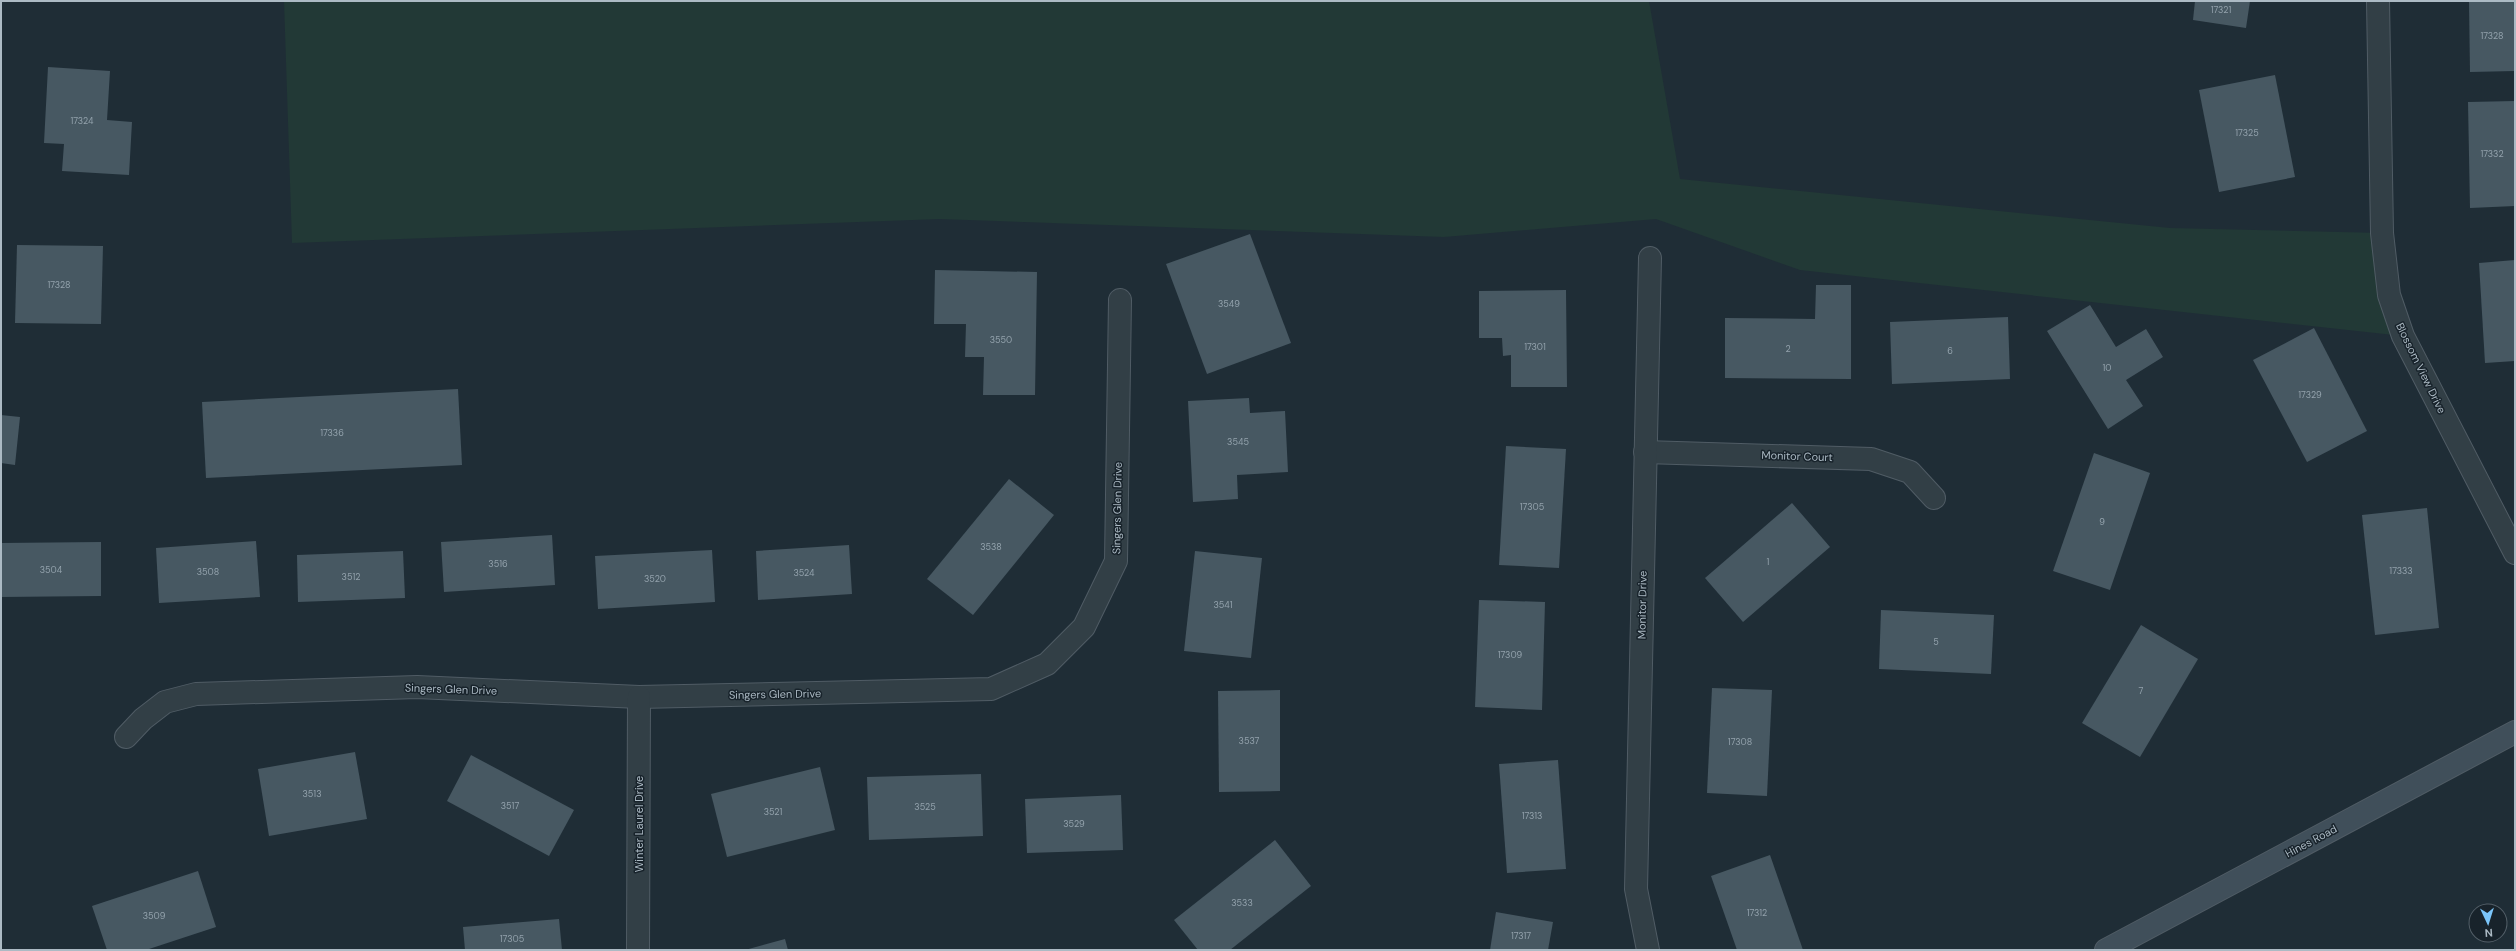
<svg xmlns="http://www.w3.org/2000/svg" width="2516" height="951" font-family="'DM Sans',sans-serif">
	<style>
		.green { fill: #223936 }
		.building { fill: #475862 }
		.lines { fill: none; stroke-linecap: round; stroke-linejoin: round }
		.street-casing { stroke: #505c65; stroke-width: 24 }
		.secondary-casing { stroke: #505c65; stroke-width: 24 }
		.street { stroke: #323f46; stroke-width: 22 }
		.secondary { stroke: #404f5a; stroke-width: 22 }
		.labels { text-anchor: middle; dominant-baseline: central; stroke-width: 3; stroke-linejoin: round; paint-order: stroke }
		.number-label { font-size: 9px; fill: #93a2ac }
		.street-label { font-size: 11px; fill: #acbac4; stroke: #18232b }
	</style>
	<rect width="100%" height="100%" fill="#1f2d36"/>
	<!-- green -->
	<polygon class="green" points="284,1 1649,1 1680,179 2170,228 2382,233 2403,336 1800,270 1656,219 1444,237 940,219 292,243"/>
	<!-- building -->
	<g class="building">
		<polygon points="2195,1 2250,1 2246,28 2193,20"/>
		<polygon points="2469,1 2515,1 2515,71 2470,72"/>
		<polygon points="48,67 110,71 107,120 132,122 129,175 62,171 64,144 44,143"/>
		<polygon points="2275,75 2295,177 2219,192 2199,90"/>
		<polygon points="2515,101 2515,206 2470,208 2468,102"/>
		<polygon points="1250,234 1291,343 1207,374 1166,264"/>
		<polygon points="17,245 103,246 101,324 15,323"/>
		<polygon points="2515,260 2515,361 2485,363 2479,263"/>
		<polygon points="935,270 1037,272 1035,395 983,395 984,357 965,357 966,324 934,324"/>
		<polygon points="1816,285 1851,285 1851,379 1725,378 1725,318 1815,319"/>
		<polygon points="1566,290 1567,387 1511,387 1511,355 1503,356 1502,338 1479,338 1479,291"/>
		<polygon points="2090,305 2116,347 2146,329 2163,357 2126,380 2143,406 2108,429 2047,331"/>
		<polygon points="2008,317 2010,379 1892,384 1890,322"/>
		<polygon points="2314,328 2367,431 2307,462 2253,360"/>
		<polygon points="458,389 462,465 206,478 202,402"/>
		<polygon points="1249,398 1250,413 1285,411 1288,472 1237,475 1238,499 1193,502 1188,401"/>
		<polygon points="1,415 20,417 15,465 1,463"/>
		<polygon points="1506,446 1566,449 1559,568 1499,565"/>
		<polygon points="2094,453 2150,473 2110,590 2053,571"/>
		<polygon points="1009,479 1054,515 973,615 927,579"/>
		<polygon points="1792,503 1830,547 1743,622 1705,578"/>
		<polygon points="2427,508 2439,628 2375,635 2362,515"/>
		<polygon points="552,535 555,585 444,592 441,542"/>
		<polygon points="256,541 260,597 159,603 156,548"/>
		<polygon points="101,542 101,596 1,597 1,543"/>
		<polygon points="849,545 852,594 758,600 756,551"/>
		<polygon points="712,550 715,602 598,609 595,556"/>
		<polygon points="403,551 405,598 298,602 297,555"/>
		<polygon points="1195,551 1262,558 1251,658 1184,651"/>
		<polygon points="1479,600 1545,602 1542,710 1475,707"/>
		<polygon points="1881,610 1994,615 1991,674 1879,669"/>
		<polygon points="2141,625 2198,659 2140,757 2082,723"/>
		<polygon points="1712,688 1772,690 1767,796 1707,793"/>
		<polygon points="1280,690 1280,791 1219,792 1218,691"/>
		<polygon points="355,752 367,819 269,836 258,769"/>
		<polygon points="471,755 574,810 549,856 447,801"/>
		<polygon points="1558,760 1566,869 1507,873 1499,764"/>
		<polygon points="820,767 835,830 727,857 711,794"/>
		<polygon points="981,774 983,836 869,840 867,777"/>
		<polygon points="1121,795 1123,850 1027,853 1025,799"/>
		<polygon points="1275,840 1311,886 1230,950 1198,950 1174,920"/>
		<polygon points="1770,855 1803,950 1737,950 1711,876"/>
		<polygon points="198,871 216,927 146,950 107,950 92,906"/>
		<polygon points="1496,912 1553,922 1548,950 1490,950"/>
		<polygon points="559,919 562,950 465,950 463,927"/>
		<polygon points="785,939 788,950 745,950"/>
	</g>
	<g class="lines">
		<!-- street casing -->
		<g class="street-casing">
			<g id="street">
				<polyline points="2378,1 2382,233 2389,295 2403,336 2515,553"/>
				<polyline points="1645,452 1871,459 1910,472 1934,498"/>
				<polyline points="126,737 143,719 165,702 196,694 417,687 639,697 991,689 1047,664 1084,627 1116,561 1120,300"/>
				<polyline points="638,950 639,697"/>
				<polyline points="1648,950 1636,889 1650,258"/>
			</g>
		</g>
		<!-- secondary casing -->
		<g class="secondary-casing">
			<polyline id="secondary" points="2106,950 2515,732"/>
		</g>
		<!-- street -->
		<use href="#street" class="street"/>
		<!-- secondary -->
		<use href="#secondary" class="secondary"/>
	</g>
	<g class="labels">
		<!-- number labels -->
		<g class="number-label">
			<text x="2221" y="10">17321</text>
			<text x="2492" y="36">17328</text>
			<text x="82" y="121">17324</text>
			<text x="2247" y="133">17325</text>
			<text x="2492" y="154">17332</text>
			<text x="59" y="285">17328</text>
			<text x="1229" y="304">3549</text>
			<text x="1001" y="340">3550</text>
			<text x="1535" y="347">17301</text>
			<text x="1788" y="349">2</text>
			<text x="1950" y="351">6</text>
			<text x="2107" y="368">10</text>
			<text x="2310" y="395">17329</text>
			<text x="332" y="433">17336</text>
			<text x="1238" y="442">3545</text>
			<text x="1532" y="507">17305</text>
			<text x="2102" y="522">9</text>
			<text x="991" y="547">3538</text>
			<text x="1768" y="562">1</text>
			<text x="498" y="564">3516</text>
			<text x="51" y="570">3504</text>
			<text x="2401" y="571">17333</text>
			<text x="208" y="572">3508</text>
			<text x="804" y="573">3524</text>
			<text x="351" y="577">3512</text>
			<text x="655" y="579">3520</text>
			<text x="1223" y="605">3541</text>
			<text x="1936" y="642">5</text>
			<text x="1510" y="655">17309</text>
			<text x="2141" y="691">7</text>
			<text x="1249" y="741">3537</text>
			<text x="1740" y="742">17308</text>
			<text x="312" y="794">3513</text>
			<text x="510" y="806">3517</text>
			<text x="925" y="807">3525</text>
			<text x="773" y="812">3521</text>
			<text x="1532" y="816">17313</text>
			<text x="1074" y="824">3529</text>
			<text x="1242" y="903">3533</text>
			<text x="1757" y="913">17312</text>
			<text x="154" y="916">3509</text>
			<text x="1521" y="936">17317</text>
			<text x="512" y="939">17305</text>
		</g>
		<!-- street labels -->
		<g class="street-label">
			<text transform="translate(2421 368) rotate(64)">Blossom View Drive</text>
			<text transform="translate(1797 456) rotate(2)">Monitor Court</text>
			<text transform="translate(1117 508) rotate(-89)">Singers Glen Drive</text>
			<text transform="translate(1642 605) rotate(-89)">Monitor Drive</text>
			<text transform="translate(451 689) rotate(2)">Singers Glen Drive</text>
			<text transform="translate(775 694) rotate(-1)">Singers Glen Drive</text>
			<text transform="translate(639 824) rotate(-90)">Winter Laurel Drive</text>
			<text transform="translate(2311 841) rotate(-28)">Hines Road</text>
		</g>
	</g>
	<!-- border -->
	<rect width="2516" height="951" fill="none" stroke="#acbac4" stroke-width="4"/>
	<!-- north arrow -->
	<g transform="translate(2488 923) rotate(176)"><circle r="19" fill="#18232b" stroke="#535f68"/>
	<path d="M0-3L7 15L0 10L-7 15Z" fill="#7bc5f9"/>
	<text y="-6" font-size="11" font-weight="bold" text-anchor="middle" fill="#acbac4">N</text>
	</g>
</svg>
